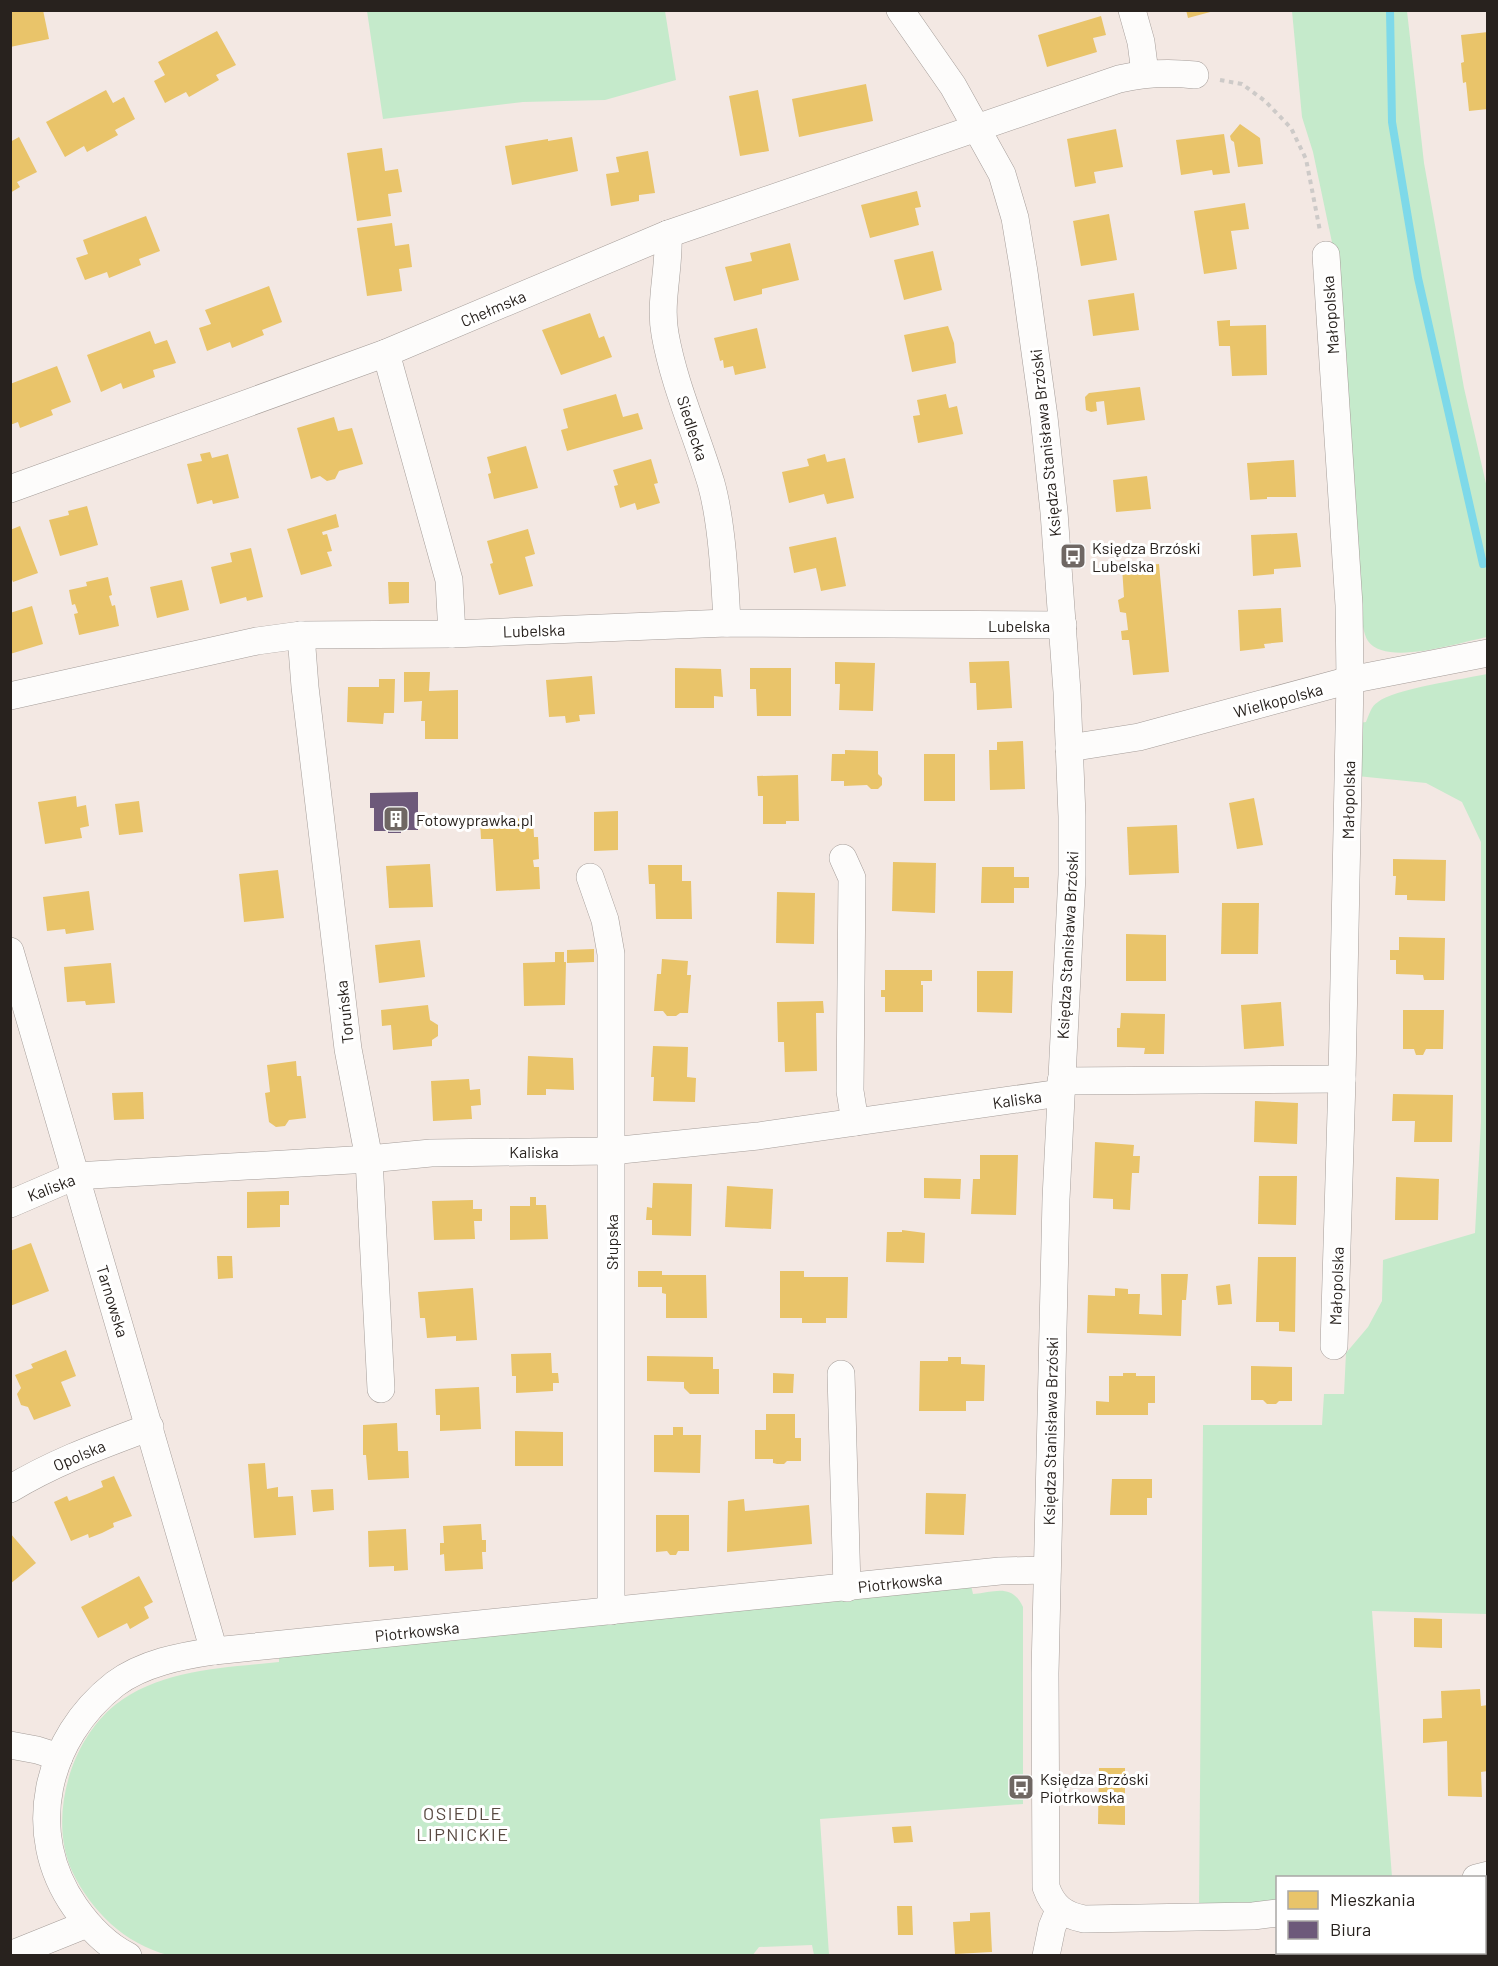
<svg xmlns="http://www.w3.org/2000/svg" width="1498" height="1966" font-family="Barlow,sans-serif">
	<style>
		.green { fill: #c5eacb }
		.homes { fill: #e9c46a }
		.offices { fill: #6d597a }
		.lines { fill: none; stroke-linecap: round; stroke-linejoin: round }
		.stream { stroke: #7ed9e9; stroke-width: 8 }
		.minor-casing { stroke: #a59d99; stroke-width: 28 }
		.path { stroke: #cdcac8; stroke-width: 4; stroke-dasharray: 4.5 4.5; stroke-linecap: butt }
		.minor { stroke: #fdfcfb; stroke-width: 27 }
		.labels { text-anchor: middle; dominant-baseline: central; stroke-width: 6; stroke-linejoin: round; paint-order: stroke }
		.street-label { font-size: 16px; fill: #28221e; stroke: #fff }
		.poi-label { font-size: 16px; fill: #28221e; stroke: #fff; text-anchor: start }
		.neighbourhood-label { font-size: 18px; letter-spacing: 1.5px; fill: #584941; stroke: #fff }
	</style>
	<rect width="100%" height="100%" fill="#f3e8e3"/>
	<!-- green -->
	<g class="green">
		<polygon points="367,11 665,11 676,80 605,100 523,102 383,119"/>
		<path d="M1292 11H1407L1424 163 1464 388 1487 488V637C1461 642 1386 667 1368 641 1363 634 1362 618 1360 609L1334 252 1313 152 1302 117Z"/>
		<path d="M1487 674V1614L1372 1611 1392 1877 1278 1878 1277 1901 1199 1908 1203 1425H1322L1324 1394H1344L1346 1353 1368 1327 1382 1301 1383 1260 1475 1233 1481 1122V842L1462 802 1426 783 1357 776 1359 723 1366 722C1369 715 1371 706 1378 702 1394 689 1464 679 1487 674Z"/>
		<path d="M971 1585 973 1594C995 1592 1012 1583 1023 1607V1804L820 1819 829 1955H814L812 1945 759 1947 752 1956 168 1955C125 1944 91 1911 72 1871 48 1818 70 1741 115 1705 161 1669 223 1668 279 1662V1655Z"/>
	</g>
	<!-- homes -->
	<g class="homes">
		<polygon points="43,10 49,39 10,47 10,11"/>
		<polygon points="1186,10 1214,10 1214,11 1188,18"/>
		<polygon points="1101,16 1106,35 1093,38 1097,52 1047,67 1038,35"/>
		<polygon points="217,31 236,65 216,75 219,80 189,97 186,92 165,103 154,81 165,75 158,62"/>
		<polygon points="1488,32 1488,109 1469,111 1466,82 1463,83 1461,63 1464,62 1461,35"/>
		<polygon points="866,84 873,121 799,137 792,99"/>
		<polygon points="106,90 113,103 124,97 135,119 115,130 118,135 87,152 84,146 65,157 46,122"/>
		<polygon points="758,90 769,151 740,156 729,96"/>
		<polygon points="1240,124 1260,138 1263,164 1238,167 1234,142 1231,140 1230,136"/>
		<polygon points="1116,129 1123,167 1094,172 1096,183 1075,187 1067,139"/>
		<polygon points="1224,134 1230,173 1213,175 1212,170 1181,175 1176,140"/>
		<polygon points="19,137 37,172 17,182 20,187 10,193 10,142"/>
		<polygon points="572,137 578,171 512,185 505,146 548,139 548,141"/>
		<polygon points="382,148 385,171 398,169 402,192 388,194 391,216 357,221 347,153"/>
		<polygon points="648,151 655,193 639,195 639,201 611,206 606,174 619,172 616,157"/>
		<polygon points="917,191 921,207 915,208 919,225 870,238 861,205"/>
		<polygon points="1245,203 1249,229 1231,231 1237,269 1204,274 1194,211"/>
		<polygon points="1109,214 1117,260 1081,266 1073,221"/>
		<polygon points="146,216 160,251 139,259 141,265 109,278 107,272 85,280 76,258 88,254 83,240"/>
		<polygon points="392,223 395,246 409,244 412,267 399,269 402,291 367,296 357,228"/>
		<polygon points="790,243 799,280 762,289 762,294 734,301 725,267 752,261 750,253"/>
		<polygon points="933,251 942,290 904,300 894,260"/>
		<polygon points="269,286 282,322 262,330 264,335 232,348 230,342 207,351 199,328 211,324 205,310"/>
		<polygon points="1134,293 1139,330 1093,336 1088,300"/>
		<polygon points="590,313 599,338 604,336 612,357 561,375 542,330"/>
		<polygon points="1230,320 1230,326 1266,325 1267,375 1232,376 1230,346 1219,346 1217,321"/>
		<polygon points="948,326 954,343 956,363 912,372 904,335"/>
		<polygon points="757,328 766,368 735,375 733,366 724,368 723,360 720,361 714,338"/>
		<polygon points="150,331 155,344 167,340 176,363 153,370 155,377 123,389 121,383 101,392 87,355"/>
		<polygon points="57,366 71,402 51,410 53,415 20,428 18,422 10,425 10,384"/>
		<polygon points="1140,387 1145,420 1107,425 1104,401 1096,402 1097,411 1091,412 1086,410 1085,397 1089,393"/>
		<polygon points="616,394 623,417 638,413 643,429 567,451 561,430 568,428 563,409"/>
		<polygon points="946,394 949,408 957,406 963,434 918,443 913,416 920,415 917,400"/>
		<polygon points="334,417 338,431 352,428 363,464 339,471 335,479 327,481 320,476 311,479 297,428"/>
		<polygon points="526,446 538,488 494,499 488,474 491,473 487,457"/>
		<polygon points="210,452 212,458 228,454 239,498 213,504 212,500 197,504 187,464 202,461 200,454"/>
		<polygon points="825,454 827,462 845,458 854,498 827,504 824,494 789,503 782,472 809,466 807,459"/>
		<polygon points="651,459 658,483 654,484 660,503 637,510 635,503 620,508 614,486 618,485 613,470"/>
		<polygon points="1294,460 1296,497 1267,497 1267,499 1250,500 1247,463"/>
		<polygon points="1147,476 1151,509 1116,512 1113,480"/>
		<polygon points="87,506 98,545 60,556 49,520 69,515 68,511"/>
		<polygon points="336,514 339,527 322,532 323,535 327,534 332,551 327,552 332,566 301,575 287,529"/>
		<polygon points="20,526 38,573 13,582 10,575 10,530"/>
		<polygon points="528,529 535,554 525,557 533,586 499,595 490,564 493,563 487,541"/>
		<polygon points="1297,533 1301,567 1274,569 1274,574 1253,576 1251,535"/>
		<polygon points="836,537 846,586 821,591 816,568 794,573 789,547"/>
		<polygon points="251,548 263,597 247,601 246,597 220,604 211,567 232,562 230,553"/>
		<polygon points="1159,564 1169,672 1133,675 1129,640 1122,640 1121,631 1128,630 1126,613 1120,612 1118,600 1124,597 1122,567"/>
		<polygon points="108,577 112,595 109,596 112,606 115,605 119,626 79,635 74,614 78,613 75,604 72,605 69,590 87,586 86,582"/>
		<polygon points="182,580 189,610 157,618 150,587"/>
		<polygon points="388,582 409,582 409,603 389,604"/>
		<polygon points="32,606 43,644 10,654 10,613"/>
		<polygon points="1281,608 1283,642 1264,644 1265,648 1240,651 1238,610"/>
		<polygon points="1009,661 1012,708 977,710 976,683 970,683 969,662"/>
		<polygon points="835,662 875,663 873,711 839,710 840,684 835,684"/>
		<polygon points="675,668 721,669 723,697 714,696 714,708 675,708"/>
		<polygon points="750,668 791,668 791,716 757,716 756,689 750,689"/>
		<polygon points="404,672 430,672 429,691 458,690 458,739 425,739 425,721 421,721 422,701 404,702"/>
		<polygon points="592,676 595,714 579,715 580,721 566,723 565,716 549,717 546,680"/>
		<polygon points="379,679 395,679 394,713 384,713 383,724 347,722 348,687 379,687"/>
		<polygon points="1023,741 1025,789 990,790 989,750 997,750 997,742"/>
		<polygon points="845,750 878,751 878,774 882,778 882,785 878,789 871,789 867,785 844,786 844,781 831,781 832,754 845,754"/>
		<rect x="924" y="754" width="31" height="47"/>
		<polygon points="798,775 799,821 786,821 786,824 763,824 763,796 758,796 757,776"/>
		<polygon points="76,796 77,807 86,805 89,826 80,828 82,838 45,844 38,802"/>
		<polygon points="1254,798 1263,845 1237,849 1229,803"/>
		<polygon points="139,801 143,832 119,835 115,804"/>
		<polygon points="618,811 618,850 594,851 594,812"/>
		<polygon points="533,818 534,837 538,837 539,859 533,860 534,867 539,867 540,889 496,891 493,839 481,839 480,820"/>
		<polygon points="1177,825 1179,873 1129,875 1127,827"/>
		<polygon points="1393,859 1446,860 1445,901 1407,900 1407,895 1395,895 1396,876 1393,876"/>
		<polygon points="893,862 936,863 935,913 892,911"/>
		<polygon points="430,864 433,907 389,908 386,866"/>
		<polygon points="648,865 682,865 682,881 691,881 692,919 656,919 655,884 649,884"/>
		<polygon points="982,867 1014,867 1014,877 1029,877 1029,888 1014,888 1014,903 981,903"/>
		<polygon points="278,870 284,918 244,922 239,874"/>
		<polygon points="89,891 94,930 66,934 65,929 47,931 43,897"/>
		<polygon points="777,892 815,893 814,944 776,943"/>
		<polygon points="1222,903 1259,903 1258,954 1221,954"/>
		<polygon points="1126,934 1166,935 1166,981 1126,981"/>
		<polygon points="1399,937 1445,938 1444,980 1424,980 1423,975 1396,974 1396,960 1390,960 1390,950 1399,950"/>
		<polygon points="420,940 425,977 379,983 375,945"/>
		<polygon points="594,949 594,962 567,963 567,950"/>
		<polygon points="555,952 564,952 564,962 566,962 565,1005 524,1006 523,963 555,962"/>
		<polygon points="662,959 688,961 687,975 691,975 688,1013 680,1013 676,1016 667,1016 663,1011 654,1011 657,974 661,974"/>
		<polygon points="111,963 115,1003 86,1005 85,1001 67,1002 64,967"/>
		<polygon points="885,970 932,970 932,981 921,981 921,985 923,985 923,1012 885,1012 885,997 881,997 881,990 885,990"/>
		<polygon points="977,971 1013,971 1012,1013 977,1012"/>
		<polygon points="823,1001 824,1013 816,1013 817,1071 785,1072 784,1042 778,1042 777,1002"/>
		<polygon points="1281,1002 1284,1046 1244,1049 1241,1005"/>
		<polygon points="428,1005 430,1020 438,1025 438,1036 432,1040 432,1046 393,1050 391,1025 382,1026 381,1010"/>
		<polygon points="1403,1010 1444,1010 1443,1049 1426,1049 1423,1055 1416,1055 1414,1049 1403,1049"/>
		<polygon points="1121,1013 1165,1014 1164,1054 1144,1054 1145,1048 1117,1047 1117,1028 1120,1028"/>
		<polygon points="653,1046 688,1047 687,1077 696,1078 695,1102 653,1101 654,1077 651,1077"/>
		<polygon points="528,1056 573,1058 574,1090 546,1089 546,1095 527,1095"/>
		<polygon points="296,1061 297,1076 301,1076 306,1118 289,1120 285,1126 276,1127 269,1122 265,1093 270,1092 267,1065"/>
		<polygon points="469,1079 470,1090 480,1089 481,1105 471,1106 472,1119 433,1121 431,1081"/>
		<polygon points="143,1092 144,1119 114,1120 112,1093"/>
		<polygon points="1393,1094 1453,1095 1452,1142 1414,1142 1415,1121 1392,1121"/>
		<polygon points="1255,1101 1298,1103 1297,1144 1254,1142"/>
		<polygon points="1095,1142 1134,1145 1133,1156 1140,1156 1139,1173 1132,1173 1130,1210 1113,1209 1113,1199 1093,1198"/>
		<polygon points="980,1155 1018,1155 1016,1215 971,1214 973,1179 980,1179"/>
		<polygon points="1259,1176 1297,1176 1296,1225 1258,1224"/>
		<polygon points="1396,1177 1439,1179 1438,1220 1395,1220"/>
		<polygon points="924,1178 961,1179 960,1199 924,1198"/>
		<polygon points="653,1183 692,1184 691,1236 652,1235 652,1220 646,1220 647,1207 652,1208"/>
		<polygon points="727,1186 773,1189 771,1229 725,1227"/>
		<polygon points="289,1191 289,1205 280,1205 280,1227 247,1228 247,1192"/>
		<polygon points="530,1197 536,1197 536,1205 546,1205 548,1239 510,1240 510,1206 530,1206"/>
		<polygon points="473,1200 473,1209 482,1209 482,1221 474,1221 475,1239 434,1240 432,1201"/>
		<polygon points="902,1230 925,1233 924,1263 886,1262 887,1232 902,1232"/>
		<polygon points="31,1243 49,1291 10,1306 10,1251"/>
		<polygon points="217,1256 232,1256 233,1278 218,1279"/>
		<polygon points="1258,1257 1296,1257 1295,1332 1279,1331 1279,1322 1256,1322"/>
		<polygon points="638,1271 662,1271 662,1275 706,1275 707,1318 666,1318 666,1294 662,1293 662,1287 638,1287"/>
		<polygon points="780,1271 804,1271 804,1277 848,1277 847,1318 826,1318 826,1323 802,1323 802,1318 780,1318"/>
		<polygon points="1161,1274 1188,1274 1186,1300 1182,1300 1181,1336 1087,1333 1088,1295 1115,1296 1115,1288 1128,1289 1128,1294 1140,1294 1139,1314 1162,1315"/>
		<polygon points="1230,1284 1232,1304 1218,1305 1216,1286"/>
		<polygon points="473,1288 477,1340 456,1341 456,1336 427,1338 425,1318 420,1318 418,1292"/>
		<polygon points="66,1350 76,1376 61,1382 71,1406 34,1420 28,1407 21,1405 17,1394 21,1388 15,1375 33,1368 31,1364"/>
		<polygon points="551,1353 552,1373 558,1373 559,1383 553,1383 553,1391 516,1393 516,1376 512,1376 511,1354"/>
		<polygon points="647,1356 713,1357 713,1369 719,1369 719,1394 690,1394 684,1388 684,1382 647,1381"/>
		<polygon points="948,1357 961,1357 961,1364 985,1365 984,1401 966,1401 966,1411 919,1411 920,1361 948,1361"/>
		<polygon points="1251,1366 1292,1367 1292,1401 1279,1401 1276,1404 1267,1404 1263,1400 1251,1400"/>
		<polygon points="773,1373 794,1374 793,1393 773,1393"/>
		<polygon points="1123,1373 1136,1373 1136,1376 1155,1376 1155,1403 1148,1403 1148,1415 1096,1415 1096,1401 1109,1402 1109,1376 1123,1376"/>
		<polygon points="479,1387 481,1429 440,1431 440,1415 436,1415 435,1389"/>
		<polygon points="766,1414 795,1414 795,1438 801,1438 801,1461 787,1461 784,1464 777,1464 773,1463 773,1459 755,1459 755,1430 766,1430"/>
		<polygon points="397,1423 398,1451 408,1451 409,1478 368,1480 366,1455 363,1455 363,1425"/>
		<polygon points="673,1427 683,1427 683,1435 701,1435 700,1473 654,1472 654,1435 673,1435"/>
		<polygon points="515,1431 563,1432 563,1466 515,1466"/>
		<polygon points="265,1463 267,1489 278,1487 278,1497 293,1496 296,1535 254,1538 248,1464"/>
		<polygon points="114,1476 132,1516 113,1523 114,1527 102,1533 89,1538 88,1534 71,1541 54,1502 67,1496 69,1501 87,1494 103,1487 101,1481"/>
		<polygon points="1112,1479 1152,1479 1152,1498 1147,1498 1147,1515 1110,1515"/>
		<polygon points="333,1489 334,1510 313,1512 311,1490"/>
		<polygon points="926,1493 966,1494 964,1535 925,1534"/>
		<polygon points="744,1499 745,1511 809,1505 812,1544 727,1552 728,1501"/>
		<polygon points="656,1515 689,1515 689,1551 678,1551 676,1555 670,1555 667,1551 656,1552"/>
		<polygon points="481,1524 482,1540 486,1540 486,1552 482,1552 483,1569 445,1571 444,1554 440,1555 440,1543 444,1543 443,1526"/>
		<polygon points="406,1529 408,1570 394,1571 394,1566 369,1567 368,1531"/>
		<polygon points="10,1533 36,1563 10,1584"/>
		<polygon points="139,1576 153,1602 144,1607 149,1618 130,1629 127,1623 98,1638 81,1607"/>
		<polygon points="1414,1618 1442,1619 1442,1648 1414,1647"/>
		<polygon points="1480,1689 1481,1706 1488,1705 1488,1771 1481,1772 1482,1797 1448,1796 1447,1741 1423,1743 1423,1719 1442,1718 1441,1691"/>
		<polygon points="1099,1768 1125,1768 1125,1825 1098,1824"/>
		<polygon points="911,1826 913,1842 894,1843 892,1827"/>
		<polygon points="897,1906 912,1906 913,1935 898,1935"/>
		<polygon points="990,1912 992,1952 955,1954 953,1922 970,1921 970,1913"/>
	</g>
	<!-- offices -->
	<polygon class="offices" points="418,792 418,830 401,830 401,833 388,833 388,831 374,831 374,808 370,808 370,793"/>
	<g class="lines">
		<!-- stream -->
		<polyline class="stream" points="1390,10 1392,122 1418,278 1483,564"/>
		<!-- minor casing -->
		<g class="minor-casing">
			<g id="minor">
				<path d="M900 10 953 86 1002 174 1015 218 1024 272 1044 417 1054 512 1067 692 1072 816V875L1056 1199 1045 1673 1046 1887C1053 1907 1064 1915 1084 1919L1253 1916 1278 1913"/>
				<polyline points="1132,10 1141,42 1145,73"/>
				<path d="M668 234C670 268 659 301 665 334 674 385 696 433 711 483 722 522 725 581 727 623"/>
				<polyline points="1326,255 1349,605 1350,680 1342,1079 1334,1346"/>
				<polyline points="386,353 449,580 452,634"/>
				<path d="M10 489 386 353 668 234 1119 79C1145 73 1168 72 1195 75"/>
				<polyline points="301,635 305,687 348,1049 369,1159 381,1389"/>
				<polyline points="10,696 257,641 301,635 452,634 727,623 1063,625"/>
				<polyline points="1069,748 1139,737 1350,680 1488,653"/>
				<polyline points="843,858 852,878 850,1091 855,1122"/>
				<polyline points="590,877 605,920 611,954 611,1611"/>
				<polyline points="10,951 214,1651"/>
				<polyline points="1061,1081 1342,1079"/>
				<polyline points="10,1204 75,1176 369,1159 431,1153 611,1151 758,1136 1060,1093"/>
				<polyline points="841,1374 847,1588"/>
				<path d="M10 1489C54 1462 102 1445 150 1427"/>
				<polyline points="10,1745 37,1750 59,1757"/>
				<polyline points="1476,1878 1488,1875"/>
				<polyline points="1484,1925 1488,1924"/>
				<polyline points="10,1955 87,1924"/>
				<path d="M128 1956C106 1945 89 1927 75 1907 23 1833 46 1738 115 1684 143 1663 181 1656 214 1651L1000 1571 1047 1570"/>
				<polyline points="1046,1956 1052,1927 1059,1910"/>
			</g>
		</g>
		<!-- path -->
		<polyline class="path" points="1220,80 1242,84 1265,101 1291,128 1306,159 1320,231"/>
		<!-- minor -->
		<use href="#minor" class="minor"/>
	</g>
	<!-- icons -->
	<defs>
		<g id="bus-square" transform="scale(1.35)"><rect x="-9" y="-9" width="18" height="18" rx="4" fill="#6f6763" stroke="#fff"/><path d="M-5-6H5V4H4V6H2V4H-2V6H-4V4H-5ZM-3.5-4V0h7V-4ZM-3.5 1.2v1.5H-2V1.2ZM2 1.2v1.5H3.5V1.2Z" fill="#fff"/></g>
		<g id="building-square" transform="scale(1.35)"><rect x="-9" y="-9" width="18" height="18" rx="4" fill="#6f6763" stroke="#fff"/><path d="M-4-6H4V6H1V3H-1V6H-4ZM-2.5-4.3h1.7v1.8h-1.7ZM.8-4.3h1.7v1.8H.8ZM-2.5-1h1.7V.8h-1.7ZM.8-1h1.7V.8H.8Z" fill="#fff"/></g>
	</defs>
	<g fill-rule="evenodd">
		<use href="#bus-square" x="1073" y="556"/>
		<use href="#building-square" x="396" y="819"/>
		<use href="#bus-square" x="1021" y="1787"/>
	</g>
	<g class="labels">
		<!-- street labels -->
		<g class="street-label">
			<text transform="translate(493 308) rotate(-23)">Chełmska</text>
			<text transform="translate(1330 315) rotate(-94)">Małopolska</text>
			<text transform="translate(693 428) rotate(72)">Siedlecka</text>
			<text transform="translate(1045 443) rotate(-96)">Księdza Stanisława Brzóski</text>
			<text x="1019" y="625">Lubelska</text>
			<text transform="translate(534 630) rotate(-2)">Lubelska</text>
			<text transform="translate(1278 700) rotate(-15)">Wielkopolska</text>
			<text transform="translate(1348 800) rotate(-89)">Małopolska</text>
			<text transform="translate(1067 945) rotate(-87)">Księdza Stanisława Brzóski</text>
			<text transform="translate(344 1012) rotate(-96)">Toruńska</text>
			<text transform="translate(1017 1099) rotate(-8)">Kaliska</text>
			<text x="534" y="1151">Kaliska</text>
			<text transform="translate(51 1187) rotate(-21)">Kaliska</text>
			<text transform="translate(611 1242) rotate(-90)">Słupska</text>
			<text transform="translate(1336 1286) rotate(-88)">Małopolska</text>
			<text transform="translate(113 1301) rotate(73)">Tarnowska</text>
			<text transform="translate(1050 1431) rotate(-89)">Księdza Stanisława Brzóski</text>
			<text transform="translate(79 1455) rotate(-23)">Opolska</text>
			<text transform="translate(900 1582) rotate(-6)">Piotrkowska</text>
			<text transform="translate(417 1631) rotate(-6)">Piotrkowska</text>
		</g>
		<!-- poi labels -->
		<g class="poi-label">
			<text x="1092" y="547">Księdza Brzóski<tspan x="1092" dy="18">Lubelska</tspan></text>
			<text x="416" y="819">Fotowyprawka.pl</text>
			<text x="1040" y="1778">Księdza Brzóski<tspan x="1040" dy="18">Piotrkowska</tspan></text>
		</g>
		<!-- neighbourhood labels -->
		<g class="neighbourhood-label">
			<text x="463" y="1813">OSIEDLE<tspan x="463" dy="21">LIPNICKIE</tspan></text>
		</g>
	</g>
	<!-- border -->
	<rect width="1498" height="1966" fill="none" stroke="#28221e" stroke-width="24"/>
	<!-- legend -->
	<rect x="1276" y="1876" width="210" height="78" fill="#ffffff" stroke="#a9a7a5" stroke-width="1.5"/>
	<rect x="1288" y="1891" width="30" height="18" fill="#e9c46a" stroke="#a9a7a5" stroke-width="1.5"/>
	<text x="1330" y="1906" font-size="18" fill="#28221e">Mieszkania</text>
	<rect x="1288" y="1921" width="30" height="18" fill="#6d597a" stroke="#a9a7a5" stroke-width="1.5"/>
	<text x="1330" y="1936" font-size="18" fill="#28221e">Biura</text>
</svg>
